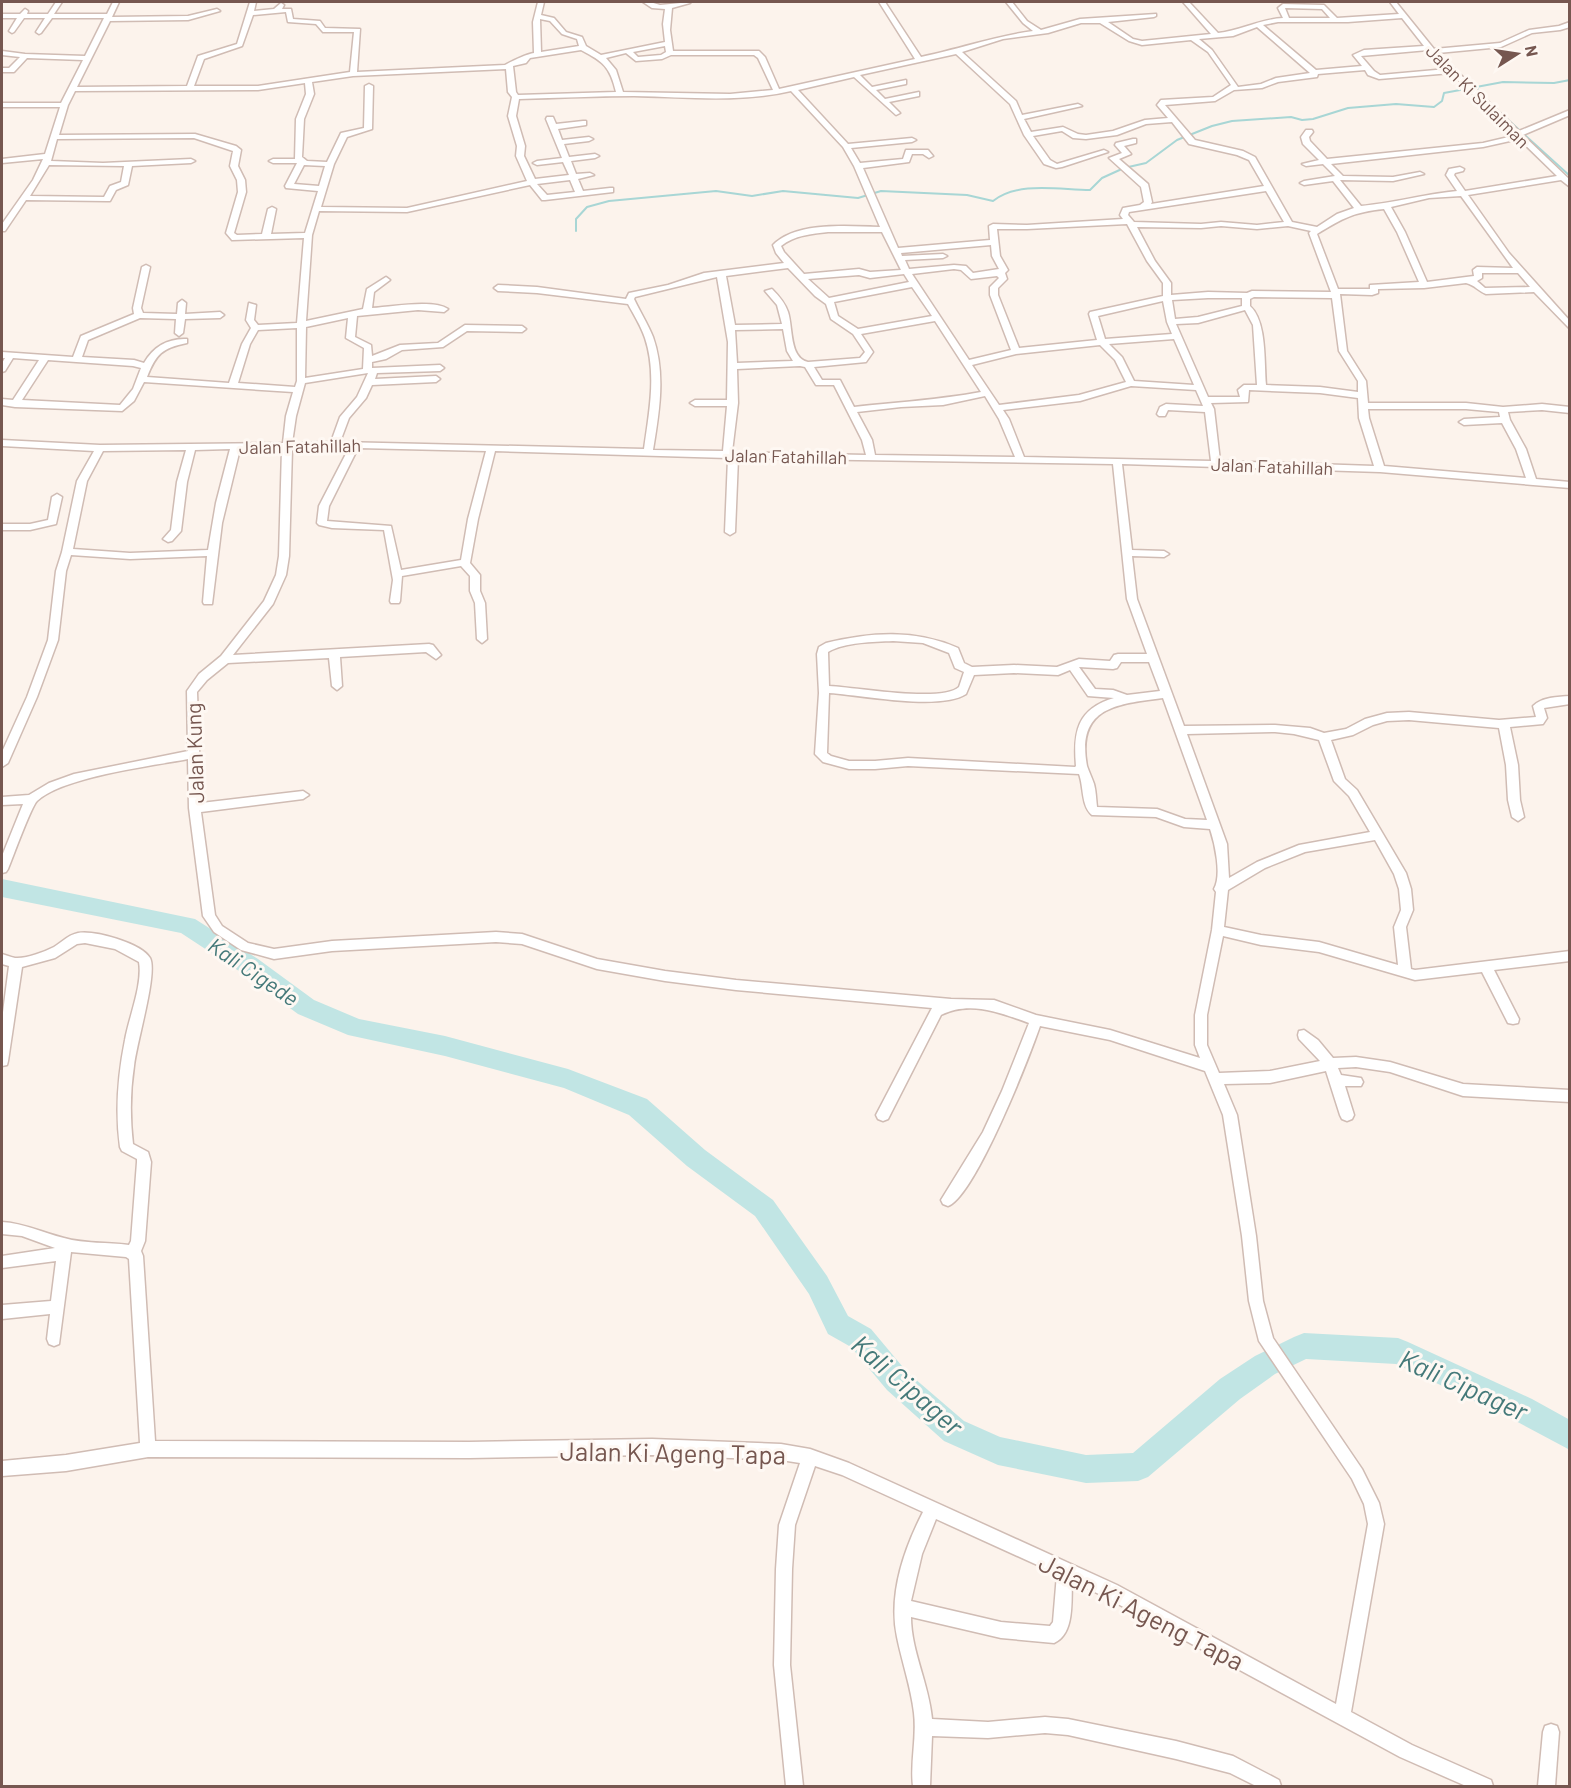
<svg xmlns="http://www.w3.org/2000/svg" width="1571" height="1788" font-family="Barlow,sans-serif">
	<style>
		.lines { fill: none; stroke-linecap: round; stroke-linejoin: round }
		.stream { stroke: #a8d6d5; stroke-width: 2 }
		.river { fill: #c1e5e4; fill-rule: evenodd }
		.minor-casing { stroke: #d0bcb4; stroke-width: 3 }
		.minor { fill: #fff; fill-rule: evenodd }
		.labels { text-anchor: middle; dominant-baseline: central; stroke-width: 6; stroke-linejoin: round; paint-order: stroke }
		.far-street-label { font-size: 18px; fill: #765750; stroke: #fef8f3 }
		.street-label { font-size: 21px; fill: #765750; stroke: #fef8f3 }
		.water-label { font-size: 22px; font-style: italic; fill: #447979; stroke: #fef8f3 }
		.near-street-label { font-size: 26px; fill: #765750; stroke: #fef8f3 }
		.near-water-label { font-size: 27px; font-style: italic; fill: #447979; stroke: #fef8f3 }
	</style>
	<rect width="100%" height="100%" fill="#fcf3ec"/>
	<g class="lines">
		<!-- stream -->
		<g class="stream">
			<polyline points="1477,88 1488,102"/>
			<polyline points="1496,109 1570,176"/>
			<path d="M576 231V219L587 207 609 201 716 191 752 196 783 191 858 198 881 191 967 195 993 201C1018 181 1060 190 1090 190L1102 178 1124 168 1146 163 1177 140 1212 126 1232 121 1291 117 1302 120 1313 119 1348 108 1396 104 1434 107 1442 101 1444 93 1503 82 1554 83 1570 80"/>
		</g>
		<!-- river -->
		<polygon class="river" points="2,879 195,919 258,959 314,1000 359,1019 445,1036 568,1069 647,1099 705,1150 773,1200 827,1276 848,1316 871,1329 907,1372 964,1421 1000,1437 1086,1455 1133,1453 1220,1379 1255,1356 1294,1337 1304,1333 1398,1338 1408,1342 1532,1399 1570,1420 1570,1450 1512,1419 1396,1364 1306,1359 1275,1374 1240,1399 1148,1477 1138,1481 1086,1483 998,1465 944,1441 887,1390 851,1347 828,1334 809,1294 755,1216 687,1166 629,1115 564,1088 445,1056 348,1035 298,1014 242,973 181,933 2,897"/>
		<!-- minor casing -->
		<g class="minor-casing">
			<g id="minor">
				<path d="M56 2H62L54 14H107L113 2H119L112 17 188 16 217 9 220 11 188 20 110 21 77 87 187 86 198 56 237 44 250 2H256L254 11 274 9 281 3 284 5 282 9H291L293 19 320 21 325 28 360 29 357 72 505 65C512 61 527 54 534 53L533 22 538 2H544L541 15 554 18 566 32 582 37 586 46 601 55 665 42 663 24 665 9 652 8 643 2H650L660 5 691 2 690 3 672 8 670 30 673 51H759L765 57 779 89 915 59 879 2H885L921 57C959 49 995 36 1033 31L1023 23 1006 2H1012L1027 21 1041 30 1080 19 1156 14V16L1154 17 1108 22 1133 39 1142 41 1211 34 1183 2H1189L1218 33C1240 31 1260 19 1283 18L1278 8 1283 4 1324 5 1337 18 1399 14 1390 2H1396L1434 49 1500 43 1529 30 1559 26 1570 22V27L1560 30 1532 33 1501 47 1438 53 1519 131 1570 110V115L1523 135 1570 180V187L1561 180 1468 195 1509 253 1570 321V329L1534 292 1486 294C1478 291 1475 285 1466 283L1424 288 1378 289V293L1372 295 1340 294 1347 351 1366 381 1368 403H1466L1503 407 1542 404 1570 407V413L1542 410 1508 412 1510 420 1526 449 1536 479 1570 482V488L1380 472 1122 464 1132 550 1164 551 1169 554 1164 557 1132 556 1137 599 1184 726 1275 725 1310 728 1324 733 1346 729 1365 719 1387 713 1409 712 1499 720 1536 717 1533 706C1542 697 1557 697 1570 696V704L1544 708 1547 718 1543 724 1510 727 1518 765 1520 800 1524 817 1518 821 1512 817 1508 800 1506 765 1499 728 1409 720 1387 721 1373 725 1353 735 1331 740 1345 779 1357 790 1406 873 1411 889 1413 910 1406 927 1411 969 1415 970 1570 951V961L1494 970 1519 1019 1518 1023 1513 1024 1508 1023 1482 972 1415 980 1319 952 1261 945 1223 936 1207 1015V1045L1219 1073 1270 1071 1320 1061 1299 1039 1298 1035 1299 1031 1304 1030 1318 1040 1333 1058 1356 1057 1390 1062 1463 1084 1570 1090V1102L1463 1096 1390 1072 1356 1067 1338 1068 1341 1075 1361 1078 1363 1082 1361 1086H1345L1354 1115 1352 1119 1347 1121 1342 1119 1340 1115 1326 1071 1270 1083 1224 1084 1237 1115 1256 1236 1263 1301 1273 1338 1362 1469 1379 1503 1384 1524 1351 1712 1412 1745 1491 1780 1493 1786H1466L1400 1757 1105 1597 1072 1581C1071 1600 1075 1634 1054 1643L1001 1638 911 1617C911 1651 929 1684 932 1719L988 1722 1045 1717 1068 1719 1176 1741 1233 1756 1279 1780 1281 1786H1256L1230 1773 1176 1759 1068 1735 1045 1733 988 1738 932 1736 930 1786H913C910 1762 917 1738 914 1713 911 1687 902 1662 897 1637 888 1595 904 1549 923 1512L842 1475 815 1466 795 1525 792 1569 790 1665 803 1786H786L774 1665 776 1569 779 1525 800 1463 781 1460 652 1455 469 1458 148 1457 66 1471 2 1476V1461L66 1455 140 1443 129 1259 126 1257 71 1252 59 1344 54 1346 49 1344 47 1339 50 1314 2 1319V1305L51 1301 56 1261 2 1268V1256L55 1248 22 1236 2 1234V1222C24 1223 43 1233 64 1238 85 1244 108 1242 129 1245L131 1241 137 1162V1159L122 1151 120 1147C115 1111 118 1075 125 1040 129 1017 143 984 139 962L115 949 85 943 77 944 55 958 22 967 8 1061 7 1065 2 1066V1020L9 966 2 964V954C6 955 10 957 15 958 26 959 44 952 54 947 62 942 68 935 78 933 94 930 141 943 150 958 158 973 136 1044 134 1066 130 1092 130 1118 133 1144L148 1152 151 1162 145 1241 141 1251 143 1256 155 1441 469 1442 652 1439 781 1444 810 1449 849 1463 1117 1585 1336 1704 1368 1524 1364 1504 1352 1479 1259 1341 1249 1301 1242 1236 1223 1115 1205 1071 1110 1040 1040 1026C1029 1058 975 1196 948 1206L943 1204 941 1200 983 1132 1002 1091 1029 1023C1001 1013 970 1000 941 1015L888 1119 883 1121 878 1119 876 1115 932 1008 736 990 665 981 597 969 522 944 496 942 332 951 274 959 241 950 214 932 203 916 189 808 188 759C152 766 62 777 37 801 31 807 13 857 8 869L6 872 2 873V856L23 804 2 805V797L29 795 49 783 74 774 188 751 187 691 199 674 221 656 264 601 276 575 279 556 282 449H240L222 523 212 604H204L203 602 207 556 130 559 71 555 66 571 58 640 37 697 8 763 2 767V752L27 697 48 640 56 571 62 552 77 481 94 451 2 446V440L100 445 283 443 286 416 293 392 144 382 134 401 122 411 15 407 2 405V399L13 400 39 360 13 358 5 371 2 372V363L5 358H2V352L73 357 81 336 134 314 133 308 142 267 146 265 150 267 141 308 143 313 177 314 178 303 182 300 186 303 185 314 220 312 224 315 220 318 185 319 183 333 179 336 175 333 176 319 140 318 88 340 82 357 134 360 144 363C153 347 168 338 187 339V343C162 348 156 354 147 377L229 383 242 344 251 328 246 320 249 303 256 305 254 320 258 325 297 323 304 238 232 240 226 233 238 192 237 180 230 166 233 151 194 138 57 139 51 161 103 163 191 159 195 161 191 163 132 166 128 185 116 190 110 201H107L26 200 5 231H2V224L33 180 43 159 2 163V159L45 154 60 107H2V103H61L83 60 27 58 14 72H2V68H9L20 57 2 55V51L25 54 85 56 104 18H52L41 33 39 34 36 32 45 18H24L14 32 12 33 9 31 17 18H2V14H20L25 9 28 11 27 14H48ZM1285 8 1322 9 1330 18H1289ZM286 12 288 22 316 24 323 32H354L350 72 258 86H194L204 59 242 46 253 15ZM1402 18 1424 46 1364 50 1353 55 1362 66 1316 70 1263 25 1278 22H1348ZM540 19 550 21 562 34 577 39 579 46 541 52ZM1081 23H1100L1129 41 1142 45 1191 40 1208 52 1231 85 1213 97 1161 100 1157 105 1168 118 1145 120 1113 131 1086 135 1078 134 1063 127 1031 132 1024 119 1082 106 1078 104 1022 115 1016 101 962 52 1003 39 1048 33ZM1257 27 1310 73 1276 78 1261 84 1238 87 1212 50 1199 39 1233 36ZM665 46 666 52 661 55 638 57 633 52ZM581 50C604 62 610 67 616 92L518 95 516 92 513 66 526 63 530 58ZM1428 50 1447 69 1380 75 1374 71 1361 56ZM626 53 636 61 662 59 671 55H754L758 58 773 90 730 94 623 92 616 70 606 58ZM956 54 1010 104 1024 135 1044 164 1056 168 1062 167 1108 152 1104 150 1057 164 1050 160 1033 136 1062 131 1073 138 1086 139 1117 135 1146 124 1172 122 1189 144 1237 155 1249 160 1264 186 1151 204 1152 202 1148 184 1119 159 1131 154 1124 146 1136 143V139H1133L1116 143 1115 145 1122 153 1109 158 1141 187 1144 202 1140 205 1123 208 1120 215 1123 219 1027 225 993 224 989 226 990 240 898 248 863 168 909 162 912 154H923L929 158 933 156 928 150H906L903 159 860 163 851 148 912 142 916 140 912 138 848 144 798 90 854 77 896 115 900 113 889 102 919 96V92L885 99 876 90 906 84V80L872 87 860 75ZM506 69 508 92 512 97 508 116 517 146 516 156 527 181 407 208 321 207 334 164 347 137 372 129 373 86 369 84 365 86 364 128 341 133 327 162 307 161 302 157 304 119 314 94 312 82 353 76ZM1365 70 1368 75 1379 79 1451 73 1513 134V136L1483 143 1327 159 1310 141 1309 137 1313 132 1312 130H1306L1301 137 1303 144 1319 160 1302 164 1306 166 1323 164 1335 176 1304 181 1300 183 1304 185 1333 181 1354 208 1337 214 1317 227 1292 222 1255 157 1243 151 1195 140 1165 105 1215 101 1234 90 1262 88 1278 82 1317 77 1318 74ZM305 83 306 94 296 119 295 159H273L269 161 273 163H297L285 186 286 188 318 191 305 233 271 234 276 209 272 207 268 209 262 234 237 235 234 233 246 192 245 180 238 166 241 150 236 146 195 134 59 135 68 105 75 91 258 90ZM791 91 843 147 854 166 880 227C849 226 796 221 773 245L776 253 784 263 704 273 668 285 629 293 626 299 537 287 498 285 494 288 498 291 537 293 628 304C634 315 641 326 645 338 657 374 649 413 644 449L340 442 349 418 366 398 372 385 436 382 440 379 436 376 375 379 377 373 440 371 444 368 440 365 372 368V362L386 359 402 350 443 347 467 331 522 332 526 329 522 326 465 325 438 343 400 345 372 356 371 345 355 337 357 316 418 310 444 312 448 309C433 299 391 307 372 308L374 292 390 280 386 277 367 289 363 309 306 321 312 235 319 211 407 212 530 185 542 200H545L613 192V188H610L583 191 578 179 594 175 590 173 576 174 571 161 595 158 599 156 595 154 569 157 564 144 589 141 593 139 589 137 562 140 558 129 586 125V121H583L556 124 553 117H547L546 119 562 158 537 161 533 163 537 165 563 162 569 175 535 179 524 156 525 146 516 116 519 99C558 98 597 96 634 96 686 97 740 103 791 91ZM1519 139 1557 176 1465 191 1454 175 1455 173 1463 171 1464 169 1460 167 1449 169 1446 175 1457 191C1425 194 1394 203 1361 206L1340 180 1393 181 1424 174 1420 172 1393 177 1343 176 1331 164 1483 147ZM49 165 124 166 121 182 110 186 104 197 30 196ZM304 165 325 166 319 186 294 184ZM570 180 575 192 547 195 537 184ZM1266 191 1284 222 1257 225 1221 222 1201 224 1134 222 1128 215 1129 212ZM1461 196 1513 268 1477 267 1473 270 1474 276 1427 282 1405 232 1391 207 1429 198ZM1384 209 1397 232 1419 282 1370 285V289H1338L1317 234C1343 218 1354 212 1384 209ZM1127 224 1147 261 1163 283V296L1090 312 1089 314 1097 340 1019 348 998 295V288L1007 279 1005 273 1008 270 1000 256 997 229H1027ZM1221 226 1257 229 1288 226 1311 231 1309 233 1331 292 1252 291 1247 293 1208 292 1171 295V283L1155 261 1137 227 1201 228ZM828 232H882L901 270 870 272 859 269 804 274 784 252 781 246C795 235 811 234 828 232ZM991 245 992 256 999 269 973 273 966 266 954 265 909 269 905 260 943 258 947 256 943 254 902 256 901 253ZM788 268 815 296 826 304 831 319 853 334 865 352 860 358 808 362C789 358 793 327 788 312 785 303 779 296 772 289L765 291 777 305 782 324 735 325 726 276ZM954 269 961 270 971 279 997 276 999 278 990 287V295L1011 350 969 360 912 274ZM1482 273H1518L1530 287 1485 288 1477 281 1482 278ZM904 274 909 282 829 298 808 279 859 275 870 278ZM717 277 728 342 727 400H695L690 403 695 406H727L723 451 653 450C659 413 666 374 653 337 648 324 640 312 634 299L635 297ZM912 287 932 316 858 329 838 316 834 302ZM1254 297 1332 298 1339 351 1358 381V392L1320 387 1266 385C1264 363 1267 321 1250 306V299ZM1208 298H1242V306L1198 317 1175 319 1172 300ZM1163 301 1167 322 1172 334 1105 339 1098 316ZM1245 310 1253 325 1257 385H1244L1238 390 1240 397H1208L1176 324 1198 323ZM348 318 346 338 364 348 363 369 305 378 306 327ZM935 321 981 392C939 400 897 402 854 407L840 380H822L814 367 866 362 873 352 861 334ZM297 328V381L295 387 238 383 250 344 258 330ZM783 329 787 351 793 361 737 363 735 330ZM1174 339 1194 385 1134 381 1122 357 1109 344ZM1100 345 1115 360 1126 382 1079 395 999 405 972 365 1016 354ZM48 360 133 366 141 368 133 389 120 405 22 400ZM800 366 805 367 816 385H834L862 440 866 455 732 452 738 403 737 369ZM368 373 357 397 340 417 331 442 292 443 296 416 305 383ZM1131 386 1196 390 1203 406 1166 404 1160 407 1157 414 1159 416H1165L1168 410 1205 412 1211 461 1024 457 1009 419 1003 410 1080 401ZM1249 390 1320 393 1358 398 1359 418 1374 466 1220 461 1214 409 1211 403 1248 402ZM985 396 999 419 1015 457 875 455 872 440 857 412 901 407 943 405ZM1368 409H1466L1499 412 1500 417 1464 419 1459 422 1464 425 1502 423 1516 449 1526 478 1384 466 1369 418ZM349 448 319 506 317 523 319 525 332 528 384 530 393 580 390 601 391 603H399L400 601 402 576 461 566 470 576V591L475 603 477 639 482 643 487 639 485 603 480 591V575L470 563 478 519 495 451 728 458 725 532 730 535 735 532 738 458 1113 464 1127 599 1147 654H1118L1114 655 1110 661 1079 659 1057 667 1014 665 972 667 964 663 958 648C915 629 871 632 826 643L819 647 817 654 819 693 815 754 823 762 849 769H875L908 766 1079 774C1084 787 1081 806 1092 815L1156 817 1184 827 1210 829C1215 844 1222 875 1214 889L1216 892 1212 930 1195 1015V1045L1200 1058 1110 1030 1036 1015 994 1000 951 999 736 980 665 971 597 959 522 934 496 932 332 941 274 949 248 943 222 926 215 915 201 812 303 799 309 795 303 791 201 803 197 692 207 680 228 663 329 658 332 686 337 690 342 686 340 657 426 652 436 659 441 655 433 645 429 644 233 655 273 604 286 575 289 556 292 449ZM358 448 486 451 468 519 461 560 401 570 391 526 327 521 329 506ZM230 449 216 503 208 550 130 553 73 549 87 481 103 451 186 450 177 482 171 530 163 539 168 542 172 541 181 531 187 482 195 450ZM893 641 923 643 949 653 955 668 964 672 959 687C942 703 854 687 829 686L828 652C845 642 873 642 893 641ZM1121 662H1149L1160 691 1127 695 1113 690 1095 689 1079 667 1113 669 1117 668ZM1070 670 1088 696 1114 698C1077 709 1073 732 1076 766L1075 767 908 758 875 761H849L831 756 827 753 829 693C861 695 940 711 966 694L974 675 1014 673 1058 675ZM1163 698 1207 820 1185 819 1157 809 1097 807C1096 799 1096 791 1094 784 1092 778 1089 772 1087 766 1076 707 1117 704 1163 698ZM1275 732 1294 734 1319 740 1334 781 1349 796 1370 832 1299 845 1257 862 1229 878 1227 844 1187 734ZM1375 840 1394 874 1399 889 1401 910 1394 927 1398 965 1319 942 1261 935 1224 927 1228 890 1265 868 1305 852ZM936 1519 1057 1574 1053 1622 1050 1626 1001 1622 911 1601 922 1554Z"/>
				<polygon points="57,494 62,497 56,524 30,530 2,530 2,524 30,524 48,520 52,497"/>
				<polygon points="1551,1724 1557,1726 1559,1732 1555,1786 1538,1786 1543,1732 1545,1726"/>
			</g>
		</g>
		<!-- minor -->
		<use href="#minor" class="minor"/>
	</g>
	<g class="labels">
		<!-- far-street labels -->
		<g class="far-street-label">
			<text transform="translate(1478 96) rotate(45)">Jalan Ki Sulaiman</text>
			<text transform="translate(300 446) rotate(-1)">Jalan Fatahillah</text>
			<text transform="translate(786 456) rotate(1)">Jalan Fatahillah</text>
			<text transform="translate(1272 466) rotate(2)">Jalan Fatahillah</text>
		</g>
		<!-- street labels -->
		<g class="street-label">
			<text transform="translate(194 753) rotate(-92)">Jalan Kung</text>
		</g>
		<!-- water labels -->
		<g class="water-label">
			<text transform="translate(254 971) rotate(34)">Kali Cigede</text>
		</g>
		<!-- near-street labels -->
		<g class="near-street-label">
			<text transform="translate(673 1452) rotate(1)">Jalan Ki Ageng Tapa</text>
			<text transform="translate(1142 1611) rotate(27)">Jalan Ki Ageng Tapa</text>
		</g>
		<!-- near-water labels -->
		<g class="near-water-label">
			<text transform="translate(908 1384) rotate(41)">Kali Cipager</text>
			<text transform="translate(1464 1384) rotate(24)">Kali Cipager</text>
		</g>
	</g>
	<!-- border -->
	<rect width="1571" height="1788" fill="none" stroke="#765750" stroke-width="6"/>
	<!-- north arrow -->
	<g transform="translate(1517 54) rotate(78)" stroke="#fef8f3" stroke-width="4.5" paint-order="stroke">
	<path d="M0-4.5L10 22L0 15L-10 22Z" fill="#765750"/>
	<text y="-9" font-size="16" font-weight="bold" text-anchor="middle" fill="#765750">N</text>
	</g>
</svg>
